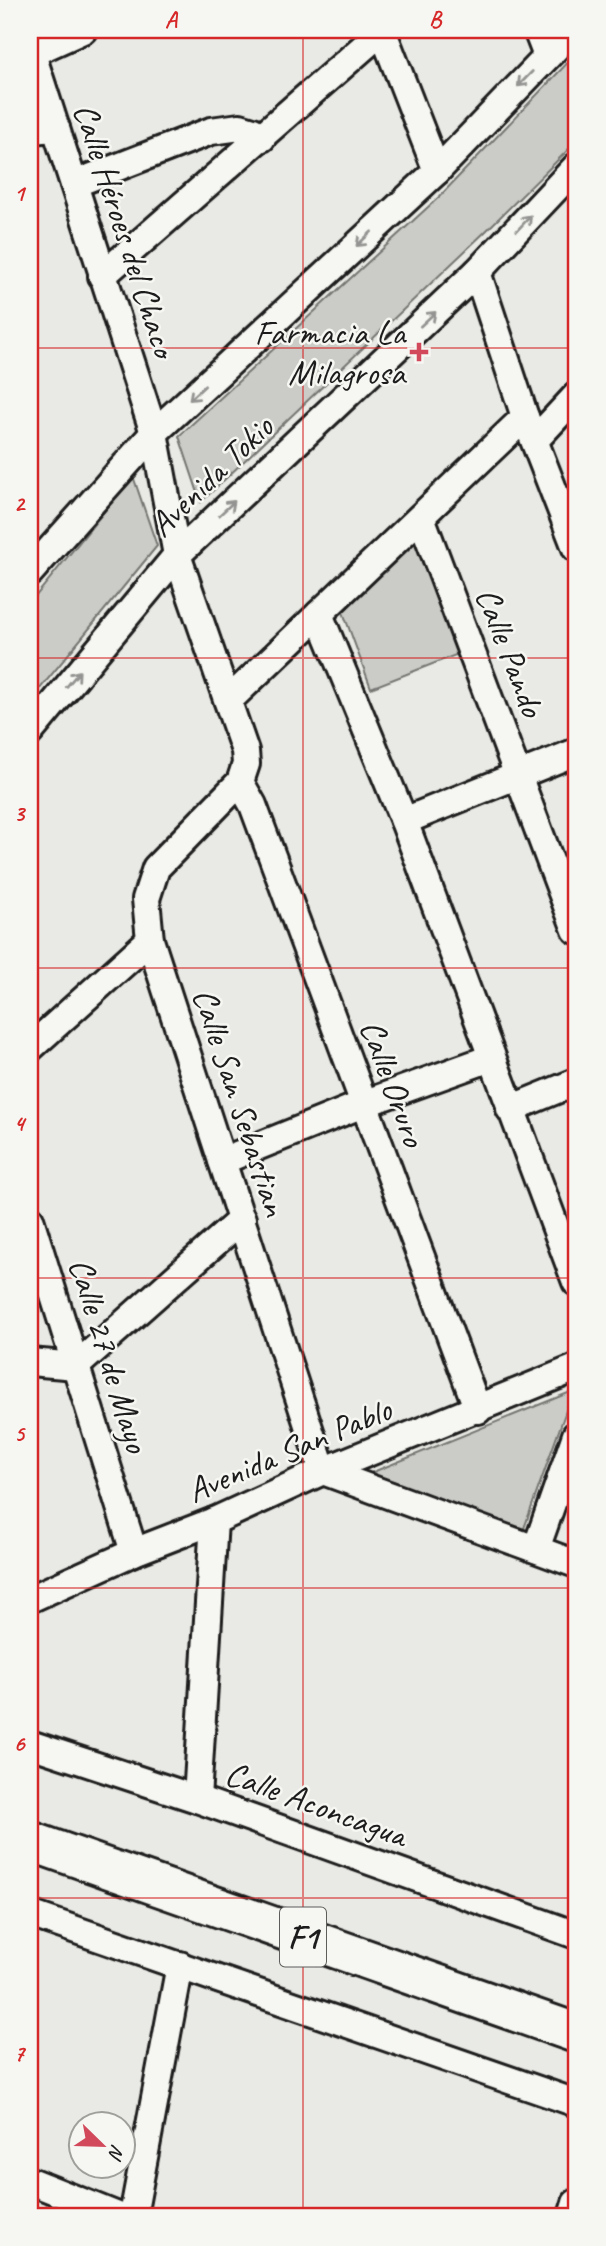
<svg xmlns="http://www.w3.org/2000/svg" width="606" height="2246" font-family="Caveat,sans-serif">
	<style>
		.green { fill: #cbcbc7; stroke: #747472; stroke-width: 2 }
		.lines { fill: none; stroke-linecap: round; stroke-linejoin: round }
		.minor-casing { stroke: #1c1c1c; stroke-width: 32 }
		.highway-casing { stroke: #1c1c1c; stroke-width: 44 }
		.minor { stroke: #f6f6f2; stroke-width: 26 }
		.highway { stroke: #f6f6f2; stroke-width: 38 }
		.oneway { stroke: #949492 }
		.grid { fill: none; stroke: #d62828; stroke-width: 2; stroke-opacity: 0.55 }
		.poi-dot { fill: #d1495b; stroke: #f6f6f2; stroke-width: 2.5 }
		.labels { text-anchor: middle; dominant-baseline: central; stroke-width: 5; stroke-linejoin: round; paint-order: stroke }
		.shield { fill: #f6f6f2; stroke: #5d5d5c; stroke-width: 2 }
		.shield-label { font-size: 33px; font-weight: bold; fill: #1c1c1c }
		.street-label { font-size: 35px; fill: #1c1c1c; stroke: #f6f6f2 }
		.poi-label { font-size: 35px; fill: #1c1c1c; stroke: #f6f6f2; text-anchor: end }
		.neatline { fill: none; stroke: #d62828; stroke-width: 2.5 }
		.grid-label { font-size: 23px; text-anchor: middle; font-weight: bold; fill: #d62828 }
	</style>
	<rect width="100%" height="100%" fill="#e9e9e5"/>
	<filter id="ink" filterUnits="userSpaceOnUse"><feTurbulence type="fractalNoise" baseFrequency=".0143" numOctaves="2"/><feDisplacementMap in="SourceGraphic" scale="14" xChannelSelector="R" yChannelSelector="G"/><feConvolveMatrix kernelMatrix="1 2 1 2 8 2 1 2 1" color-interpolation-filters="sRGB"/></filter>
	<g filter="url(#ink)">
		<!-- green -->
		<g class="green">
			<polygon points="576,54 576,142 486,231 201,502 179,436 440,196"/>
			<polygon points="133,476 157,546 30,701 30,603"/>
			<polygon points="419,537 466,651 371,688 343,612"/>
			<polygon points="573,1391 522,1534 363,1476"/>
		</g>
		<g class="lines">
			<!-- minor casing -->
			<g class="minor-casing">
				<g id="minor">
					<polyline points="382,30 437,171"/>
					<polyline points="537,30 547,56"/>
					<polyline points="30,48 154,433 177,555 245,751 246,764 240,782 156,868 146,899 150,940 323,1471 576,1564"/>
					<polyline points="32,53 83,30"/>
					<polyline points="30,130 56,128"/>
					<polyline points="74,184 211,131 240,127 253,131 262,138"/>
					<polyline points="477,272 525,417 576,548"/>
					<polyline points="102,276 382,31"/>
					<polyline points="535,440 576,396"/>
					<polyline points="421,517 576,930"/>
					<polyline points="30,572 154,433 437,171 573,30"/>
					<polyline points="319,614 404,821 576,1282"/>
					<polyline points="228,701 525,417"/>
					<polyline points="30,732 177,555 477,272 576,167"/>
					<polyline points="240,782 253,805 478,1410"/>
					<polyline points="404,821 576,752"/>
					<polyline points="30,1048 150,940"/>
					<polyline points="510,1109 576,1082"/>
					<polyline points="222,1161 363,1104 491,1058"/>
					<polyline points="30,1219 134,1552"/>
					<polyline points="30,1362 76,1366 242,1219"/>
					<polyline points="536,1549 576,1435"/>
					<polyline points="30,1599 134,1552 214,1521 323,1471 576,1368"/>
					<polyline points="30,1744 197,1799 576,1935"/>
					<polyline points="197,1799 214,1521"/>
					<polyline points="30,1914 576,2103"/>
					<polyline points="30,2181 118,2216"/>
					<polyline points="133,2216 180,1965"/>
					<polyline points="572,2216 576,2203"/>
				</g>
			</g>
			<!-- highway casing -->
			<g class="highway-casing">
				<polyline id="highway" points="30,1841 576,2033"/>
			</g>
			<!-- minor -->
			<use href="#minor" class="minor"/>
			<!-- highway -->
			<use href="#highway" class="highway"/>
		</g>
		<!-- one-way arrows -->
		<defs><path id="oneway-shaft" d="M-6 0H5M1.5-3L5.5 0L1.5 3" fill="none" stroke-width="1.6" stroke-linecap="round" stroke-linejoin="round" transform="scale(1.75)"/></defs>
		<g class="oneway">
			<use href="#oneway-shaft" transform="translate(525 79) rotate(134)"/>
			<use href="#oneway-shaft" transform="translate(524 223) rotate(-47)"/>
			<use href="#oneway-shaft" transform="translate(364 239) rotate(137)"/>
			<use href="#oneway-shaft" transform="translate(428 319) rotate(-43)"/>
			<use href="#oneway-shaft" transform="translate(197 393) rotate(137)"/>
			<use href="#oneway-shaft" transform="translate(227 508) rotate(-43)"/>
			<use href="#oneway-shaft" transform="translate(73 679) rotate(-50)"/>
		</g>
	</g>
	<!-- grid -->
	<path class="grid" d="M303 30V2216M30 348H576M30 658H576M30 968H576M30 1278H576M30 1588H576M30 1898H576"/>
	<!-- markers -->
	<path class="poi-dot" d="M415.5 341.5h7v7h7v7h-7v7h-7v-7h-7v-7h7z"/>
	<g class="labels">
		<!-- shield labels -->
		<rect class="shield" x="280" y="1907.5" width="46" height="59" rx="5"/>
		<g class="shield-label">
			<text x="303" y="1937">F1</text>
		</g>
		<!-- street labels -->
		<g class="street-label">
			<text transform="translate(125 230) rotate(72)">Calle Héroes del Chaco</text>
			<text transform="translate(211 476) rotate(-44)">Avenida Tokio</text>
			<text transform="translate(510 652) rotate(69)">Calle Pando</text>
			<text transform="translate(393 1083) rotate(70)">Calle Oruro</text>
			<text transform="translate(240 1102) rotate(72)">Calle San Sebastian</text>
			<text transform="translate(109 1355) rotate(73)">Calle 27 de Mayo</text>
			<text transform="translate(289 1450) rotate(-23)">Avenida San Pablo</text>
			<text transform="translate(316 1804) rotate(20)">Calle Aconcagua</text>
		</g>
		<!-- poi labels -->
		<g class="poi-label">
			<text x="405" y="332">Farmacia La<tspan x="405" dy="40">Milagrosa</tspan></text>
		</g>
	</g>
	<!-- margin -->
	<rect width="606" height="2246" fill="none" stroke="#f6f6f2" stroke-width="77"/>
	<!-- north arrow -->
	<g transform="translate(102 2145) rotate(113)"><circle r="33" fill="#f6f6f2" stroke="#9f9f9c" stroke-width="2"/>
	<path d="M0-5L12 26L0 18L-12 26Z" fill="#d1495b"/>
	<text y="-10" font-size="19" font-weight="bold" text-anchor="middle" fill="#1c1c1c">N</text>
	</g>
	<rect x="38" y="38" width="530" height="2170" class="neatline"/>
	<g class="grid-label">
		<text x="171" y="27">A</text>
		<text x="435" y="27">B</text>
		<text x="19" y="201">1</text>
		<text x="19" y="511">2</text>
		<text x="19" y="821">3</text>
		<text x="19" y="1131">4</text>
		<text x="19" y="1441">5</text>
		<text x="19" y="1751">6</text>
		<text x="19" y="2061">7</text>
	</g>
</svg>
